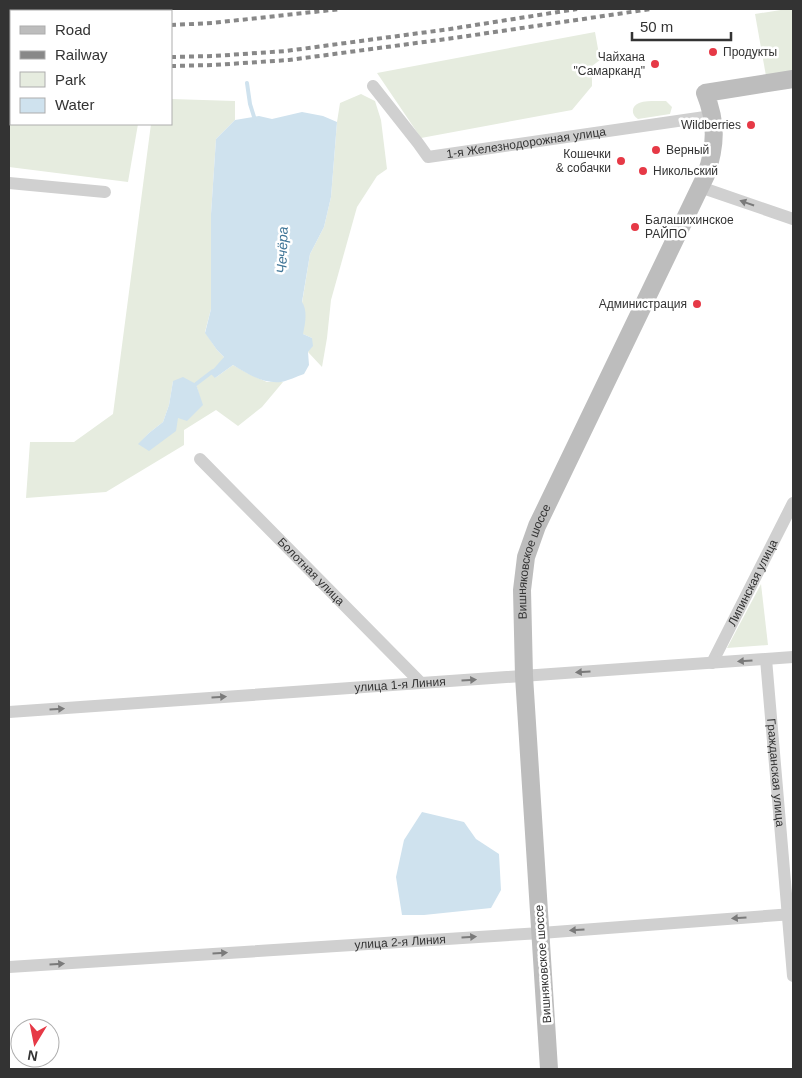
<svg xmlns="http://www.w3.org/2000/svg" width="802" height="1078" font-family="Arial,sans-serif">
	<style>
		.green { fill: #e6ecdf; fill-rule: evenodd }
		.water { fill: #cfe2ee }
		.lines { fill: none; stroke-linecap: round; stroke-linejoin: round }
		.stream { stroke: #cfe2ee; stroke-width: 4 }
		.street { stroke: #d0d0d0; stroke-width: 12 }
		.secondary { stroke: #bdbdbd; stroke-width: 18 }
		.rail { stroke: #888; stroke-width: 4; stroke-dasharray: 5 4; stroke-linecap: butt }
		.oneway { fill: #7a7a7a }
		.poi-dot { fill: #e63946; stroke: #fff; stroke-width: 2 }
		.labels { text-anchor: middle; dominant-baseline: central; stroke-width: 5; stroke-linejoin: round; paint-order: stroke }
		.poi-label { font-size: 12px; fill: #333; stroke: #fff; text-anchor: start }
		.street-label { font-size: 12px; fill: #333; stroke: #fff }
		.water-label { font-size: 14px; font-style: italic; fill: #3f7597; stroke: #fff }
	</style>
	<rect width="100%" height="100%" fill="#fff"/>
	<!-- green -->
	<g class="green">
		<polygon points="787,9 793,9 793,71 766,76 755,14"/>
		<polygon points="595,32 600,60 592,66 592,86 572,110 421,138 377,73"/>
		<polygon points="361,94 375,101 381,120 387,169 377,176 357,207 331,300 327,338 322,367 308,352 312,346 312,338 303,334 302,303 310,254 324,227 331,197 337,122 340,103"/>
		<path d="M171 99 235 101V120L216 139 211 214V309L205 332 217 350 224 357 215 378 233 365 249 374 267 382H283L262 407 238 426 216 410 184 430V445L106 492 26 498 30 442H74L113 414 151 124H171ZM173 381 196 384 202 405 187 420 178 417 139 444 149 433 163 422 169 405Z"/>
		<polygon points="9,100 11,100 11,124 138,124 128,182 9,167"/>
		<path d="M656 101H666L672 107 670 114 638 119C631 115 631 106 639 103 644 101 651 101 656 101Z"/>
		<polygon points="761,584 768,645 727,648"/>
	</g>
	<!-- water -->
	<g class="water">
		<path d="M302 112 323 116 337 122 331 197 324 227 310 254 302 302C308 311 305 324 303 334L312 338 313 346 308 352 309 365 304 374C297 376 288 381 281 382 263 384 248 374 233 365L215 378 210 373 224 357 217 350 205 333 211 309V214L216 139 235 120 259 116 272 119Z"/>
		<polygon points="183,377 196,384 203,405 187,421 178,418 176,431 149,451 138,444 149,433 163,422 169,405 173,381"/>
		<polygon points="422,812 464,822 476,839 499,854 501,890 491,908 424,915 402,915 396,877 404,840"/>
	</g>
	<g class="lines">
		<!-- stream -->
		<g class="stream">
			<polyline points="247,83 250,104 255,120"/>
			<polyline points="196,384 213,371"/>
		</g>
		<!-- street -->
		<g class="street">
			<path id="s1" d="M373 86 418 143 428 157 712 116"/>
			<polyline points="9,183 105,192"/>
			<polyline points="700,187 793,219"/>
			<path id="s2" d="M200 459 421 683"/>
			<path id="s3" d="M766 659 793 976"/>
			<path id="s4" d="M712 663 793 503"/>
			<path id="s5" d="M9 712 793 657"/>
			<path id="s6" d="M9 967 541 933 793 914"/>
		</g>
		<!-- secondary -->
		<path class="secondary" id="s7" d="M549 1069 524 676 522 590 526 557 537 526 706 175C716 145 717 123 705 93L793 79"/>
		<!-- rail -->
		<g class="rail">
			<polyline points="9,10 67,9"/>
			<polyline points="171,25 212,23 341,9"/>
			<polyline points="9,32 11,32"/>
			<polyline points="171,57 214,56 286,51 450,29 577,9"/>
			<polyline points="9,58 11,58"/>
			<polyline points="171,66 214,65 289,60 454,38 651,9"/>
			<polyline points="9,68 11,68"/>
		</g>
	</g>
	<!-- one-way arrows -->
	<defs><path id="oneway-solid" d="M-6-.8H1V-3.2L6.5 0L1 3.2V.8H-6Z" transform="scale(1.25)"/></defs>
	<g class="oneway">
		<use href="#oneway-solid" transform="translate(747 203) rotate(-161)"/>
		<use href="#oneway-solid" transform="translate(745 661) rotate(176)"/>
		<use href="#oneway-solid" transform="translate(583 672) rotate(176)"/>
		<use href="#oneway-solid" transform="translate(469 680) rotate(-4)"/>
		<use href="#oneway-solid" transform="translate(219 697) rotate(-4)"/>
		<use href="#oneway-solid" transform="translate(57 709) rotate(-4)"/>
		<use href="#oneway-solid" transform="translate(739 918) rotate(176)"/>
		<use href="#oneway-solid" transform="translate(577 930) rotate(176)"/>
		<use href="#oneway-solid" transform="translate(469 937) rotate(-4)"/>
		<use href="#oneway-solid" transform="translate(220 953) rotate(-4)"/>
		<use href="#oneway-solid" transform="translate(57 964) rotate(-4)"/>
	</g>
	<!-- markers -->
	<g class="poi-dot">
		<circle cx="713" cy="52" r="5"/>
		<circle cx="655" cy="64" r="5"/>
		<circle cx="751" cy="125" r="5"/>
		<circle cx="656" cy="150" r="5"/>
		<circle cx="621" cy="161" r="5"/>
		<circle cx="643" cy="171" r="5"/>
		<circle cx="635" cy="227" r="5"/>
		<circle cx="697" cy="304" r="5"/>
	</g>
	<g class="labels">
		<!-- poi labels -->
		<g class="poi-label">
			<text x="723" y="52">Продукты</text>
			<text x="645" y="57" text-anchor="end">Чайхана<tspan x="645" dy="14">"Самарканд"</tspan></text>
			<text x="741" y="125" text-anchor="end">Wildberries</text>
			<text x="666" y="150">Верный</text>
			<text x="611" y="154" text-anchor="end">Кошечки<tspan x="611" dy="14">&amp; собачки</tspan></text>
			<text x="653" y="171">Никольский</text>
			<text x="645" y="220">Балашихинское<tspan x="645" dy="14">РАЙПО</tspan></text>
			<text x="687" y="304" text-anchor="end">Администрация</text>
		</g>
		<!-- street labels -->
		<g class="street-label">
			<text stroke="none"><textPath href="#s1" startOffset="189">1-я Железнодорожная улица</textPath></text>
			<text stroke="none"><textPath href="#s7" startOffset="510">Вишняковское шоссе</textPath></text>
			<text stroke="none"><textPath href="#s2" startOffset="158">Болотная улица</textPath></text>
			<text stroke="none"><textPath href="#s4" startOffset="90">Липинская улица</textPath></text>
			<text stroke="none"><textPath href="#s5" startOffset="392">улица 1-я Линия</textPath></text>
			<text stroke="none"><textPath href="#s3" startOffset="114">Гражданская улица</textPath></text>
			<text stroke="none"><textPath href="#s6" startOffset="392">улица 2-я Линия</textPath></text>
			<text transform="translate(543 964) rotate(-94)">Вишняковское шоссе</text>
		</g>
		<!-- water labels -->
		<g class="water-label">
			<text transform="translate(282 250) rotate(-88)">Чечёра</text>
		</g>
	</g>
	<!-- border -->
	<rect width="802" height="1078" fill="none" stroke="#333333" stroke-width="20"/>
	<!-- legend -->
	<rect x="10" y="10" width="162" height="115" fill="#ffffff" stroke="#adadad"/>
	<rect x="20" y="26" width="25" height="8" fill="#bdbdbd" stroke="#adadad"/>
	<text x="55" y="35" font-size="15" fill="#333333">Road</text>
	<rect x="20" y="51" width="25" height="8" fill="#888888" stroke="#adadad"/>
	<text x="55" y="60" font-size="15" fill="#333333">Railway</text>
	<rect x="20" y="72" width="25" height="15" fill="#e6ecdf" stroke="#adadad"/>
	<text x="55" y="85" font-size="15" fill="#333333">Park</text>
	<rect x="20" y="98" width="25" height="15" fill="#cfe2ee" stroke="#adadad"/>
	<text x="55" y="110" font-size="15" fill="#333333">Water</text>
	<!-- north arrow -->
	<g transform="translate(35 1043) rotate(190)"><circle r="24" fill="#ffffff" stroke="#adadad"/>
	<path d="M0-4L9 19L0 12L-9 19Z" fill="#e63946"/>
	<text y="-8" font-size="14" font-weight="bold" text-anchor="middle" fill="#333333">N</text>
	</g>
	<!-- scale -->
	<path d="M632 32v8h99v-8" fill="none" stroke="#333333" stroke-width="2.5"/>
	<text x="640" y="32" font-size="15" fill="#333333" stroke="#ffffff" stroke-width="4" paint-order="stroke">50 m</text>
</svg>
